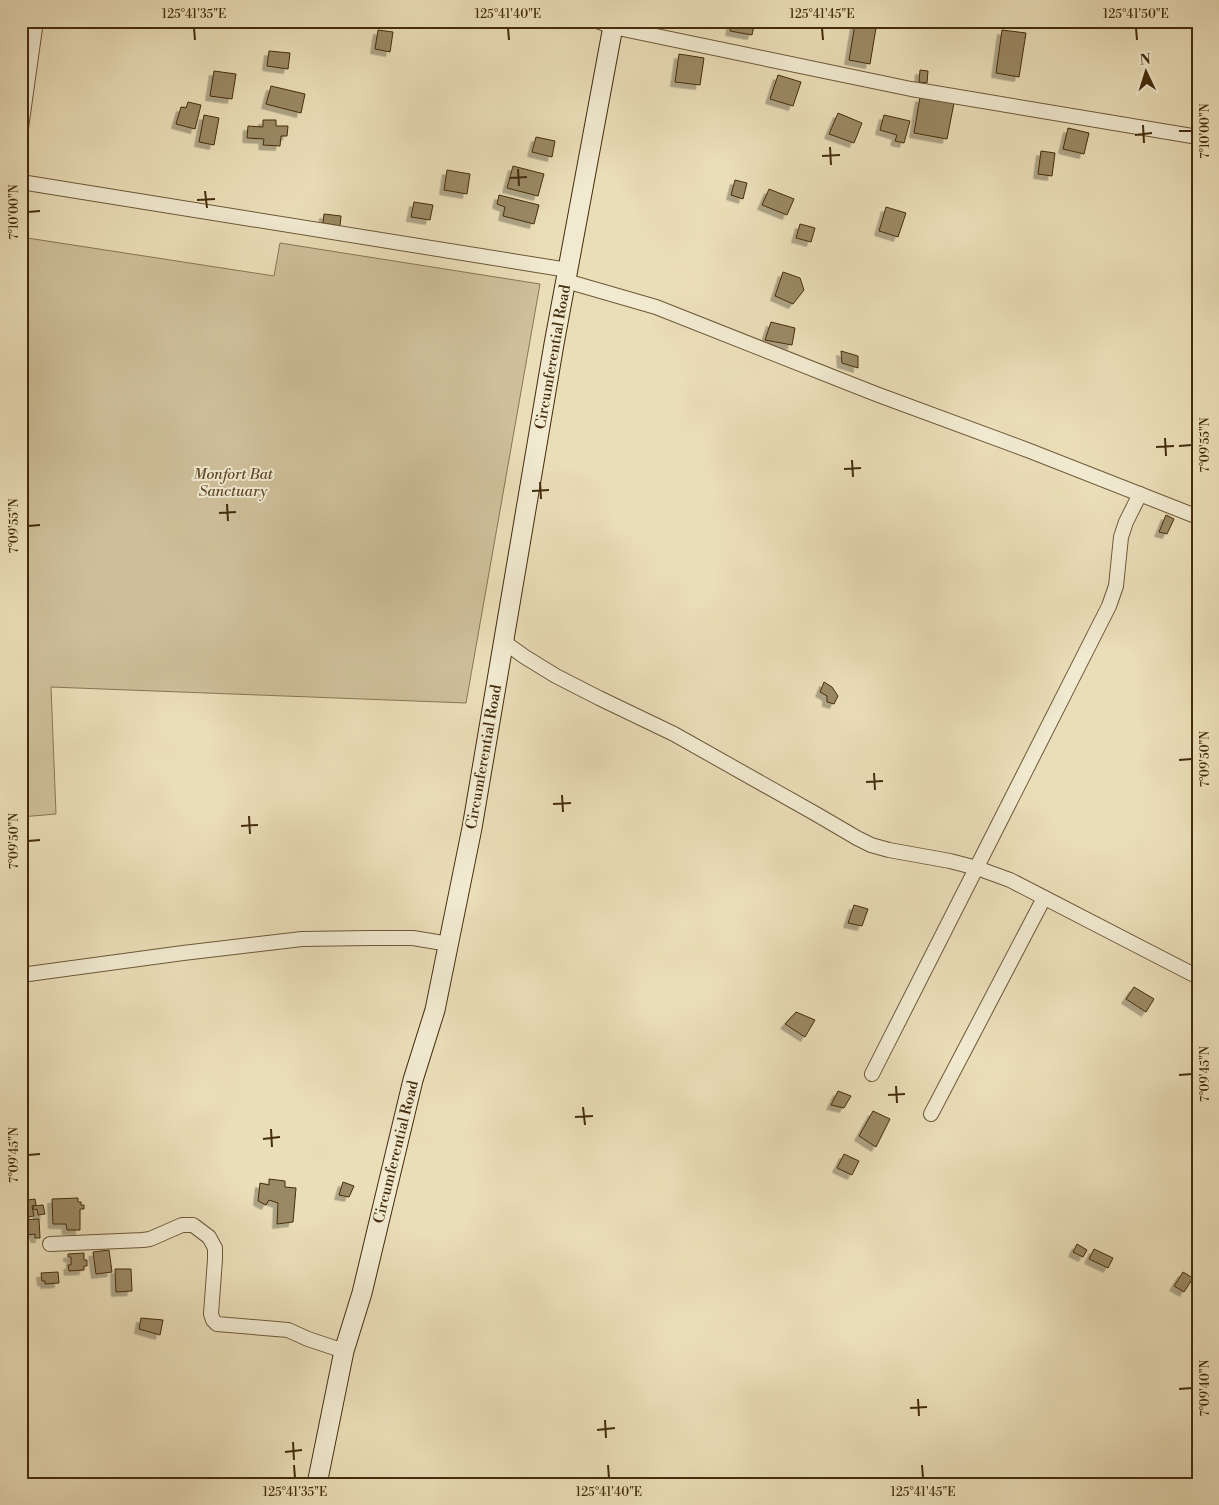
<svg xmlns="http://www.w3.org/2000/svg" width="1219" height="1505" font-family="'Libre Bodoni',serif">
	<style>
		.green { fill: #cec09b; stroke: #897654 }
		.building { fill: #9a8965; stroke: #442c0c; filter: url(#shadow) }
		.lines { fill: none; stroke-linecap: round; stroke-linejoin: round }
		.street-casing { stroke: #6e5837; stroke-width: 16 }
		.secondary-casing { stroke: #442c0c; stroke-width: 21 }
		.street { stroke: #f1ead1; stroke-width: 14 }
		.secondary { stroke: #f1ead1; stroke-width: 19 }
		.ticks { fill: none; stroke: #442c0c; stroke-width: 2 }
		.labels { text-anchor: middle; dominant-baseline: central; stroke-width: 4; stroke-linejoin: round; paint-order: stroke }
		.street-label { font-size: 15px; fill: #442c0c; stroke: #f1ead1 }
		.park-label { font-size: 15px; font-style: italic; fill: #604a29; stroke: #f1ead1 }
		.neatline { fill: none; stroke: #442c0c; stroke-width: 2 }
		.ticks-label { font-size: 12px; text-anchor: middle; fill: #442c0c }
	</style>
	<defs>
		<filter id="shadow"><feDropShadow dx="-4.5" dy="4.5" stdDeviation="0" flood-color="#0004"/></filter>
	</defs>
	<rect width="100%" height="100%" fill="#eadeb8"/>
	<filter id="stains"><feTurbulence type="fractalNoise" baseFrequency=".004" numOctaves="4"/><feColorMatrix values="0 0 0 0 .2 0 0 0 0 .09 0 0 0 0 .02 0 0 0 .5 -.17"/></filter>
	<radialGradient id="worn" r=".72"><stop offset=".6" stop-color="#630" stop-opacity="0"/><stop offset="1" stop-color="#630" stop-opacity=".3"/></radialGradient>
	<!-- green -->
	<polygon class="green" points="21,237 274,276 280,243 540,284 466,703 51,687 56,814 21,817"/>
	<!-- building -->
	<g class="building">
		<polygon points="732,21 755,21 752,35 730,31"/>
		<polygon points="855,24 876,28 870,64 849,60"/>
		<polygon points="378,30 393,32 390,52 375,49"/>
		<polygon points="1002,30 1026,33 1019,77 996,73"/>
		<polygon points="269,51 290,53 288,69 267,66"/>
		<polygon points="679,54 704,58 700,85 675,82"/>
		<polygon points="920,70 928,71 927,83 919,82"/>
		<polygon points="214,71 236,74 232,99 210,96"/>
		<polygon points="778,75 801,82 793,106 770,99"/>
		<polygon points="271,86 305,94 301,113 266,104"/>
		<polygon points="920,97 954,103 947,139 914,133"/>
		<polygon points="188,102 201,105 195,129 176,124 181,107 186,108"/>
		<polygon points="838,113 862,123 854,143 829,134"/>
		<polygon points="204,115 219,118 214,145 199,142"/>
		<polygon points="884,115 910,121 904,143 895,141 897,135 880,130"/>
		<polygon points="263,120 276,120 276,126 288,126 287,136 281,136 280,146 263,145 264,139 247,138 248,126 263,127"/>
		<polygon points="1068,128 1089,133 1084,154 1063,149"/>
		<polygon points="536,137 555,141 552,157 532,152"/>
		<polygon points="1041,151 1055,153 1052,176 1038,174"/>
		<polygon points="513,166 544,174 538,196 507,188"/>
		<polygon points="447,170 470,174 467,194 444,190"/>
		<polygon points="735,180 747,183 743,199 731,195"/>
		<polygon points="769,189 794,199 787,215 762,205"/>
		<polygon points="499,195 539,205 534,224 503,216 505,207 497,204"/>
		<polygon points="414,202 433,205 430,220 411,217"/>
		<polygon points="886,207 906,213 898,237 879,231"/>
		<polygon points="324,214 341,216 340,226 323,223"/>
		<polygon points="800,224 815,228 811,242 796,238"/>
		<polygon points="783,272 800,278 804,290 793,304 775,296"/>
		<polygon points="771,322 795,328 792,345 765,340"/>
		<polygon points="841,351 858,356 858,368 842,363"/>
		<polygon points="1166,515 1174,519 1167,534 1159,532"/>
		<polygon points="824,682 832,687 838,696 834,704 827,702 827,696 820,692"/>
		<polygon points="854,905 868,909 862,926 848,923"/>
		<polygon points="1134,987 1154,999 1146,1012 1126,999"/>
		<polygon points="796,1012 815,1020 805,1037 785,1024"/>
		<polygon points="838,1091 851,1096 844,1108 831,1105"/>
		<polygon points="873,1111 890,1119 876,1147 859,1136"/>
		<polygon points="844,1154 859,1161 852,1175 837,1168"/>
		<polygon points="269,1179 285,1181 285,1187 296,1188 293,1222 277,1224 278,1203 269,1200 266,1205 258,1201 260,1183 269,1185"/>
		<polygon points="343,1182 354,1186 349,1197 339,1195"/>
		<polygon points="78,1198 78,1202 81,1202 81,1205 84,1205 84,1209 80,1209 80,1230 67,1230 66,1224 53,1224 52,1199"/>
		<polygon points="35,1199 36,1205 32,1206 34,1216 22,1218 21,1201"/>
		<polygon points="43,1205 45,1214 38,1215 37,1209 34,1210 33,1206"/>
		<polygon points="39,1219 40,1238 35,1238 35,1234 25,1235 24,1225 21,1226 21,1220"/>
		<polygon points="1077,1244 1087,1250 1083,1257 1073,1252"/>
		<polygon points="1094,1249 1113,1258 1108,1268 1089,1259"/>
		<polygon points="109,1250 112,1272 96,1274 93,1252"/>
		<polygon points="84,1253 84,1260 87,1260 87,1266 84,1266 84,1270 69,1271 68,1265 71,1265 71,1257 68,1257 68,1254"/>
		<polygon points="115,1269 131,1269 132,1291 116,1292"/>
		<polygon points="58,1272 59,1283 45,1284 45,1281 42,1281 41,1273"/>
		<polygon points="1183,1272 1193,1278 1184,1292 1174,1286"/>
		<polygon points="141,1318 163,1320 160,1335 139,1329"/>
	</g>
	<g class="lines">
		<!-- street casing -->
		<g class="street-casing">
			<g id="street">
				<polyline points="597,21 613,27 911,89 1198,137"/>
				<polyline points="21,128 36,21"/>
				<polyline points="21,182 568,270"/>
				<polyline points="566,281 656,307 876,394 1030,451 1198,517"/>
				<polyline points="504,642 525,657 556,676 599,698 674,734 816,814 857,838 871,845 889,850 950,861 977,868 1010,880 1198,977"/>
				<polyline points="21,975 183,953 302,939 369,938 413,938 449,944"/>
				<polyline points="872,1074 1109,606 1116,586 1121,537 1126,522 1140,494"/>
				<polyline points="931,1114 1044,898"/>
				<polyline points="50,1244 143,1240 150,1239 182,1225 193,1225 209,1237 215,1248 215,1259 211,1314 213,1320 217,1324 288,1330 308,1339 344,1351"/>
			</g>
		</g>
		<!-- secondary casing -->
		<g class="secondary-casing">
			<polyline id="secondary" points="317,1484 344,1351 362,1293 413,1080 435,1010 472,828 554,344 614,21"/>
		</g>
		<!-- street -->
		<use href="#street" class="street"/>
		<!-- secondary -->
		<use href="#secondary" class="secondary"/>
	</g>
	<!-- ticks -->
	<path class="ticks" d="M194 28 195 40M508 28 509 40M822 28 823 40M1136 28 1137 40M1143 125 1144 143M1179 131H1192M1135 135 1152 133M830 147 831 165M822 156 840 155M518 169 519 186M510 178 527 177M205 191 207 208M197 200 215 199M28 212 40 211M1165 438 1166 456M1179 446 1192 445M1156 447 1174 446M852 460 853 477M844 469 861 468M540 482 541 499M532 491 549 490M227 504 228 521M219 513 236 512M28 526 40 525M1179 760 1192 759M874 773 875 790M866 782 883 781M562 795 563 812M553 804 571 803M249 816 250 834M241 826 258 825M28 841 40 840M1179 1075 1192 1074M896 1086 897 1103M888 1095 905 1094M583 1107 585 1125M575 1117 593 1116M271 1129 272 1147M263 1139 280 1137M28 1155 40 1154M1179 1389 1192 1388M918 1399 919 1416M910 1408 927 1407M605 1420 606 1438M597 1430 615 1428M293 1442 294 1460M285 1452 302 1450M294 1465 295 1478M608 1465 609 1478M922 1465 923 1478"/>
	<g class="labels">
		<!-- street labels -->
		<g class="street-label">
			<text transform="translate(553 357) rotate(-80)">Circumferential Road</text>
			<text transform="translate(484 757) rotate(-80)">Circumferential Road</text>
			<text transform="translate(396 1152) rotate(-76)">Circumferential Road</text>
		</g>
		<!-- park labels -->
		<g class="park-label">
			<text x="233" y="474">Monfort Bat<tspan x="233" dy="17">Sanctuary</tspan></text>
		</g>
	</g>
	<!-- margin -->
	<rect width="1219" height="1505" fill="none" stroke="#eadeb8" stroke-width="55"/>
	<!-- north arrow -->
	<g transform="translate(1146 72) rotate(356)" stroke="#f1ead1" stroke-width="4" paint-order="stroke">
	<path d="M0-4L9 19L0 12L-9 19Z" fill="#442c0c"/>
	<text y="-8" font-size="14" font-weight="bold" text-anchor="middle" fill="#442c0c">N</text>
	</g>
	<rect x="28" y="28" width="1164" height="1450" class="neatline"/>
	<g class="ticks-label">
		<text x="194" y="18">125°41'35"E</text>
		<text x="508" y="18">125°41'40"E</text>
		<text x="822" y="18">125°41'45"E</text>
		<text x="1136" y="18">125°41'50"E</text>
		<text transform="translate(1205 131) rotate(-90)" y="4">7°10'00"N</text>
		<text transform="translate(14 212) rotate(-90)" y="4">7°10'00"N</text>
		<text transform="translate(1205 445) rotate(-90)" y="4">7°09'55"N</text>
		<text transform="translate(14 526) rotate(-90)" y="4">7°09'55"N</text>
		<text transform="translate(1205 759) rotate(-90)" y="4">7°09'50"N</text>
		<text transform="translate(14 841) rotate(-90)" y="4">7°09'50"N</text>
		<text transform="translate(1205 1074) rotate(-90)" y="4">7°09'45"N</text>
		<text transform="translate(14 1155) rotate(-90)" y="4">7°09'45"N</text>
		<text transform="translate(1205 1388) rotate(-90)" y="4">7°09'40"N</text>
		<text x="295" y="1496">125°41'35"E</text>
		<text x="609" y="1496">125°41'40"E</text>
		<text x="923" y="1496">125°41'45"E</text>
	</g>
	<rect width="100%" height="100%" filter="url(#stains)"/>
	<rect width="100%" height="100%" fill="url(#worn)"/>
</svg>
